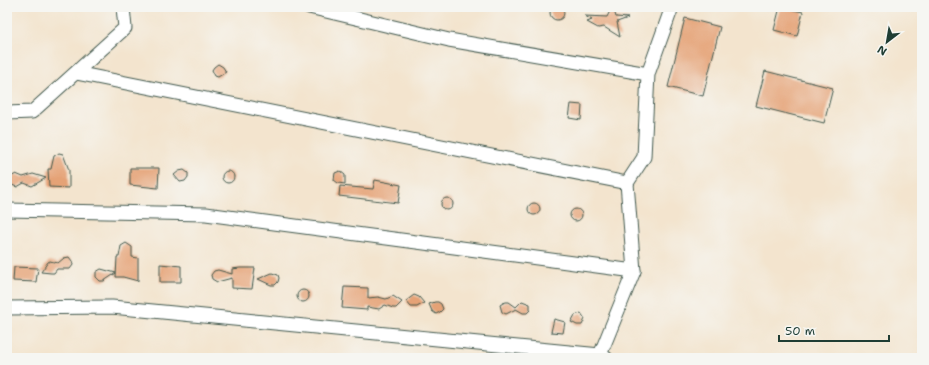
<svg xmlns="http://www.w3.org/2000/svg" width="929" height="365" font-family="'Shantell Sans',sans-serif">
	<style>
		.building { fill: #e5a276 }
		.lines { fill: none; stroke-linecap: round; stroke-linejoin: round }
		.street-casing { stroke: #3f564b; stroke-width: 15 }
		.street { stroke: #fff; stroke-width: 13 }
	</style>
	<rect width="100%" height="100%" fill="#f6f6f2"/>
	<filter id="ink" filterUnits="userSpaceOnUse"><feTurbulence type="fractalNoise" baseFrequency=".025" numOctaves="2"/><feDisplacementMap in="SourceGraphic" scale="8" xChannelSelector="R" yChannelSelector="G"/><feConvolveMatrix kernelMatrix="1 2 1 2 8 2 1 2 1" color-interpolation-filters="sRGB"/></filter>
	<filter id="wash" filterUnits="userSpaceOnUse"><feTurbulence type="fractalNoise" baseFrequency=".012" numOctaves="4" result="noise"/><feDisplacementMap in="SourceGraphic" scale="16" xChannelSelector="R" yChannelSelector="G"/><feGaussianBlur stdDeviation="0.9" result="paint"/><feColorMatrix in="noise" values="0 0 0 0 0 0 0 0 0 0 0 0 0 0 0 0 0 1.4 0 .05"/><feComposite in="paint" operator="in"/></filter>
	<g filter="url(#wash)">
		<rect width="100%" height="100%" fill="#f3e4ce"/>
		<g id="blocks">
			<!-- building -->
			<g class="building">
				<circle cx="557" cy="13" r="7"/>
				<polygon points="612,7 613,7 616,17 628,18 617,22 620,37 604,27 598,28 587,22 592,20 585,16 607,17"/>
				<polygon points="780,7 803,12 797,36 774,30"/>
				<polygon points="685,18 720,27 703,96 668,87"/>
				<polygon points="218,64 223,67 226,72 218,77 215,76 212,70 214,67"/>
				<polygon points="765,71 833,88 824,123 756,106"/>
				<polygon points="571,104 582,105 581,120 569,118"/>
				<polygon points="59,153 63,154 69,170 69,188 49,187 48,169 51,169 54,156"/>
				<polygon points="130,168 159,168 158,188 130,185"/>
				<polygon points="184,170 188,173 188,177 185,181 180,182 174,175 179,171"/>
				<circle cx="228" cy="177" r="6"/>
				<polygon points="340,171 345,175 345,184 338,183 334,180 335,173"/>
				<polygon points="16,174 23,177 33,174 46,178 32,186 24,183 17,187 7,183 7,179"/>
				<polygon points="375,180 401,185 398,203 339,196 340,186 373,189"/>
				<circle cx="447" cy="204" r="6"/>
				<circle cx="534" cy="209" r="6"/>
				<circle cx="576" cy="215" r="6"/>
				<polygon points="126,243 132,247 132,257 138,258 138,281 123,277 116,277 117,257 119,257 121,246"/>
				<polygon points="69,257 72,261 73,265 70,269 57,269 54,273 51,273 41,272 48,262 50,261 58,263 64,258"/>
				<polygon points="160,264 181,266 181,282 160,282"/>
				<polygon points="14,267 38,268 36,282 13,281"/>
				<polygon points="240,268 255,268 252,289 232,288 232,278 217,282 212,279 211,275 214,271 218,270 232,274 232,269"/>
				<polygon points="101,269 116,273 104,281 100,281 96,277 96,272"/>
				<polygon points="272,273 278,275 279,278 278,282 275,285 271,285 258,279"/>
				<polygon points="344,287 368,288 368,298 378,297 386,299 393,296 402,302 396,308 393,308 385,305 379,309 367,307 367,310 342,308"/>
				<circle cx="303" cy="296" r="6"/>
				<polygon points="414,295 419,297 424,303 417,307 411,307 406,301"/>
				<polygon points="522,301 530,304 530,310 527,313 523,313 516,309 506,314 502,312 500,305 503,303 506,302 509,302 516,307"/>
				<polygon points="435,302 438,302 441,304 443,309 440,312 436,314 432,311 429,304"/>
				<polygon points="581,313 585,319 582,325 577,325 571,322 575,315"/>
				<polygon points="554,319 565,322 563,333 551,332"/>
			</g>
		</g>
	</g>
	<g filter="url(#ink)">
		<use href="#blocks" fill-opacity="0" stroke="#3f564b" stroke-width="1"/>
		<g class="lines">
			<!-- street casing -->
			<g class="street-casing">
				<g id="street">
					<polyline points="309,7 449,40 648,74"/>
					<polyline points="76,73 627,183"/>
					<polyline points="7,113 32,112 125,28 123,7"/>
					<polyline points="7,210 206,214 634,271"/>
					<polyline points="7,308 112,307 600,355 601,358"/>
					<polyline points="606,358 600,355 634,271 627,183 644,157 648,74 672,7"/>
				</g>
			</g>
			<!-- street -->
			<use href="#street" class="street"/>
		</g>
	</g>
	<!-- margin -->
	<rect width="929" height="365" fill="none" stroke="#f6f6f2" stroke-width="24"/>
	<!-- north arrow -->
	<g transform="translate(887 42) rotate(211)" stroke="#f6f6f2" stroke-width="3" paint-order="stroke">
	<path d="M0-3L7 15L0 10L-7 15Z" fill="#1f3d34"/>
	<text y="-6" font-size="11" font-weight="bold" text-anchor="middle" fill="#1f3d34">N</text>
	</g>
	<!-- scale -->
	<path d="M779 335v6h110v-6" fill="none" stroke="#1f3d34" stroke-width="2"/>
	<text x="785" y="335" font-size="12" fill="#1f3d34" stroke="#f6f6f2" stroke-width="3" paint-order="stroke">50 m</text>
</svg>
